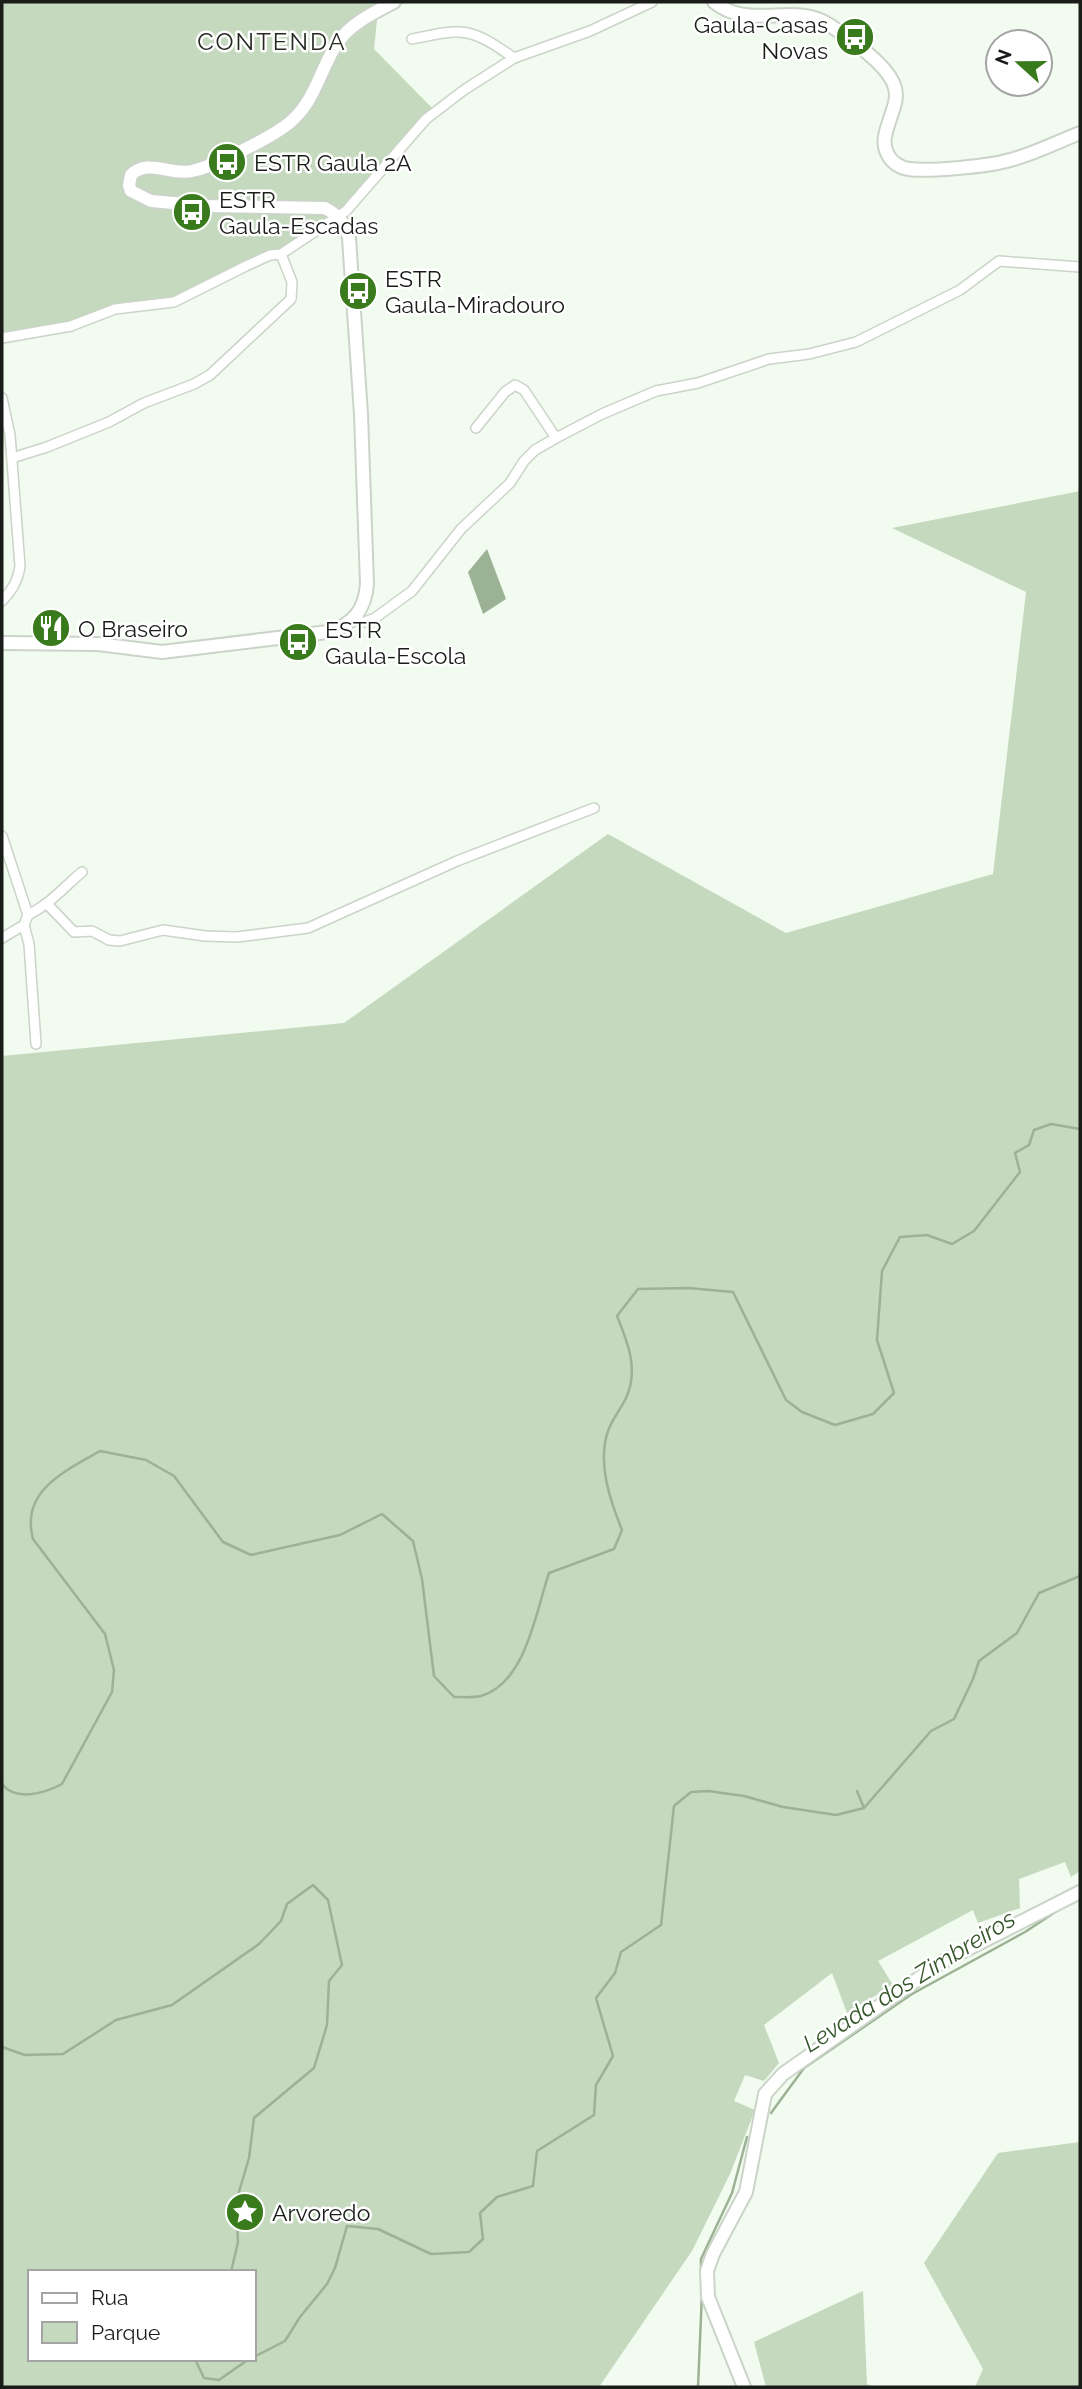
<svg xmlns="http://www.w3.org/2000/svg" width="1082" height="2389" font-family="Raleway,sans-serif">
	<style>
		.green { fill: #c4d9be; fill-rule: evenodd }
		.water { fill: #9cb295 }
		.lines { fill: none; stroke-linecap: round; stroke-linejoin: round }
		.stream { stroke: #9cb295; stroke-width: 2.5 }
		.street-casing { stroke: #cbd4c8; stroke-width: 12 }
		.secondary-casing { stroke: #cbd4c8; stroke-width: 16 }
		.street { stroke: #fff; stroke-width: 9 }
		.secondary { stroke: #fff; stroke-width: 12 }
		.labels { text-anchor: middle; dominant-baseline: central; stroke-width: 5; stroke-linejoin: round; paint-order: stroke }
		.poi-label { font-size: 23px; fill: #191c18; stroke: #fff; text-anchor: start }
		.neighbourhood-label { font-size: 24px; letter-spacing: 2px; fill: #252b23; stroke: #fff }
		.water-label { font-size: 24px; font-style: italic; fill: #36572b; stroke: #fff }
	</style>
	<rect width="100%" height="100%" fill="#f2fbef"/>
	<!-- green -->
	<g class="green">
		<polygon points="2,2 409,2 378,10 374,49 435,111 339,218 186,298 2,338"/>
		<path d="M1080 491V1871L1071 1877 1065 1862 1019 1879 1020 1908 978 1923 973 1910 878 1961 893 1985 847 2013 832 1973 764 2025 779 2063 764 2081 745 2075 734 2101 755 2110 730 2174 692 2251 599 2387H2V1056L344 1023 608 834 786 933 993 874 1026 592 892 528ZM30 2272H254V2359H30Z"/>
		<polygon points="1080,2142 1080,2387 975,2387 983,2369 924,2263 998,2153"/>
		<polygon points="863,2291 867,2384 873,2387 766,2387 754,2342"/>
	</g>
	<!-- water -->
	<polygon class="water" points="487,549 506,599 483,614 468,572"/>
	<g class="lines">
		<!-- stream -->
		<g class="stream">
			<path d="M2 1784C16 1802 45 1793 62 1784L112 1692 114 1670 105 1634 33 1539C20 1491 65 1471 100 1451L146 1460 174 1476 223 1542 251 1555 340 1535 382 1514 413 1541 422 1579 434 1676 454 1697C463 1697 473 1698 481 1696 526 1683 536 1611 549 1573L614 1549 622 1530C610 1500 597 1463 608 1431 612 1419 621 1409 626 1398 639 1370 628 1343 617 1316L638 1289 688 1288 733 1292 786 1400 802 1412 835 1425 873 1414 894 1393 877 1340 882 1271 900 1237 927 1235 952 1244 974 1231 1020 1172 1015 1153 1029 1145 1034 1130 1051 1124 1080 1129"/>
			<polyline points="857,1791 864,1808"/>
			<polyline points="2,2047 25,2055 63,2054 116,2020 172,2005 259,1944 281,1921 287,1904 313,1885 328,1900 342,1965 329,1981 327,2025 314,2068 254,2118 249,2158 236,2202 238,2242 231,2272"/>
			<polyline points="771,2113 804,2068 912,1994 1025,1932 1066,1905"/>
			<polyline points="701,2269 701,2259 732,2193 747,2137"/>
			<polyline points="254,2357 285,2341 300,2317 327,2284 335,2268 347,2226 378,2229 431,2254 469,2252 483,2239 480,2213 497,2197 533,2186 537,2151 594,2115 596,2085 613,2056 596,1998 615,1973 621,1952 661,1925 674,1806 691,1792 708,1791 744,1796 783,1807 836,1815 864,1808 931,1731 954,1719 973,1679 979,1661 1017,1633 1039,1593 1080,1576"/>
			<polyline points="195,2359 204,2378 219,2380 249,2359"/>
			<polyline points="698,2387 702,2293"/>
		</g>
		<!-- street casing -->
		<g class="street-casing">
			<g id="street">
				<path d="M412 39C464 28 470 27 514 58"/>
				<polyline points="2,338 71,326 115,309 174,302 246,266 270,255 281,254 346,211 426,119 464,90 514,58 590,31 652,2"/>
				<path d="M2 398 10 435 20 566C18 581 12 590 2 601"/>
				<polyline points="476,428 505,392 515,385 524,390 556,438"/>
				<polyline points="12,458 47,447 109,422 144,403 194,384 210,375 291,299 292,282 281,254"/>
				<polyline points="352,621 365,622 375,618 412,591 461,529 510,483 524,461 535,450 556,438 602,414 656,391 698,383 769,359 809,354 856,342 960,290 999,261 1080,267"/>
				<polyline points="2,836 28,915 24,925 2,938"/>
				<polyline points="48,905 74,932 92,931 109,940 120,941 163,930 205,936 237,937 308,928 457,861 594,808"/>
				<path d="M28 915C50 904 63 888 82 872"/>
				<polyline points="24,925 29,944 36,1044"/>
			</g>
		</g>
		<!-- secondary casing -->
		<g class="secondary-casing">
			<g id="secondary">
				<path d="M714 2C752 32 794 0 831 26 849 38 890 66 895 88 898 99 893 109 890 119 886 131 881 143 888 155 892 163 901 168 909 169 930 172 990 166 1010 160 1034 154 1057 142 1080 133"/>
				<path d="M2 643 98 644 162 652 328 632C353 625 365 610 367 584L361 414 349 238C345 223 338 215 325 208L207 206 151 201 131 191 129 185 131 175C148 158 171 176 192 171 215 166 265 140 284 127 316 104 318 72 338 42 351 23 375 12 394 2"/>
				<polyline points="744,2387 708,2297 707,2271 713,2254 746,2192 765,2094 783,2074 942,1962 1080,1892"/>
			</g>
		</g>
		<!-- street -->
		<use href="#street" class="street"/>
		<!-- secondary -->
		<use href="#secondary" class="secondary"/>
	</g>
	<!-- icons -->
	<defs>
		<g id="bus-disc" transform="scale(2.0125)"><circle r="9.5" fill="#397b1c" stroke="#fff"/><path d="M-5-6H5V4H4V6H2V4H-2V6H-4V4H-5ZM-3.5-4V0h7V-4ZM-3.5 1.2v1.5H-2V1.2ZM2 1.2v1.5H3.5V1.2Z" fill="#fff"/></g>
		<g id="restaurant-disc" transform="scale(2.0125)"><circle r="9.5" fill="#397b1c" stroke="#fff"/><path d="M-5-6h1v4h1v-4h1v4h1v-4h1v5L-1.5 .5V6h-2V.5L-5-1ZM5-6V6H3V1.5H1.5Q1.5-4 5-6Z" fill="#fff"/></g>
		<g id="sight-disc" transform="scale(2.0125)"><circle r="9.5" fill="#397b1c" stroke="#fff"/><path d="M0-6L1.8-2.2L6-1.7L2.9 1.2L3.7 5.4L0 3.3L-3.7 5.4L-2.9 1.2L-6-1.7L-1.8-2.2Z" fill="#fff"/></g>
	</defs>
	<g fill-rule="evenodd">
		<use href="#bus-disc" x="855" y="37"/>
		<use href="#bus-disc" x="227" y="162"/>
		<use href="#bus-disc" x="192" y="212"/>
		<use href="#bus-disc" x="358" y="291"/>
		<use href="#restaurant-disc" x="51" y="628"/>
		<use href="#bus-disc" x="298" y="642"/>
		<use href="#sight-disc" x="245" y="2212"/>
	</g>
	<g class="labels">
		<!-- poi labels -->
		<g class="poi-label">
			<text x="828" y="24" text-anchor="end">Gaula-Casas<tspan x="828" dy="26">Novas</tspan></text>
			<text x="254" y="162">ESTR Gaula 2A</text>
			<text x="219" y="199">ESTR<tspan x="219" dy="26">Gaula-Escadas</tspan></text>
			<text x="385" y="278">ESTR<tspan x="385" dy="26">Gaula-Miradouro</tspan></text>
			<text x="78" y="628">O Braseiro</text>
			<text x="325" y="629">ESTR<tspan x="325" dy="26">Gaula-Escola</tspan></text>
			<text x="272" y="2212">Arvoredo</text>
		</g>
		<!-- neighbourhood labels -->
		<g class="neighbourhood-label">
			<text x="272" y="41">CONTENDA</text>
		</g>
		<!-- water labels -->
		<g class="water-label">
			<text transform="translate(909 1981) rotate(-32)">Levada dos Zimbreiros</text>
		</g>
	</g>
	<!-- border -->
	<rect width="1082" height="2389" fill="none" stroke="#191c18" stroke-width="7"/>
	<!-- legend -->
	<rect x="28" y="2270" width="228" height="91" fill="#ffffff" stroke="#a3a4a3" stroke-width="2"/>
	<rect x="42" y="2293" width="35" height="10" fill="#ffffff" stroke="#a3a4a3" stroke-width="2"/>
	<text x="91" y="2305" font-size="21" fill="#191c18">Rua</text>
	<rect x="42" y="2322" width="35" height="21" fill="#c4d9be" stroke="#a3a4a3" stroke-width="2"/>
	<text x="91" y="2340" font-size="21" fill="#191c18">Parque</text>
	<!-- north arrow -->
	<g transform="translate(1019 63) rotate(291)"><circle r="33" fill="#ffffff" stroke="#a3a4a3" stroke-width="2"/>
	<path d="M0-5L12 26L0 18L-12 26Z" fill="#397b1c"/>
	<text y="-10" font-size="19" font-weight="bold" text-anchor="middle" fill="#191c18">N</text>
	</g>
</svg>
